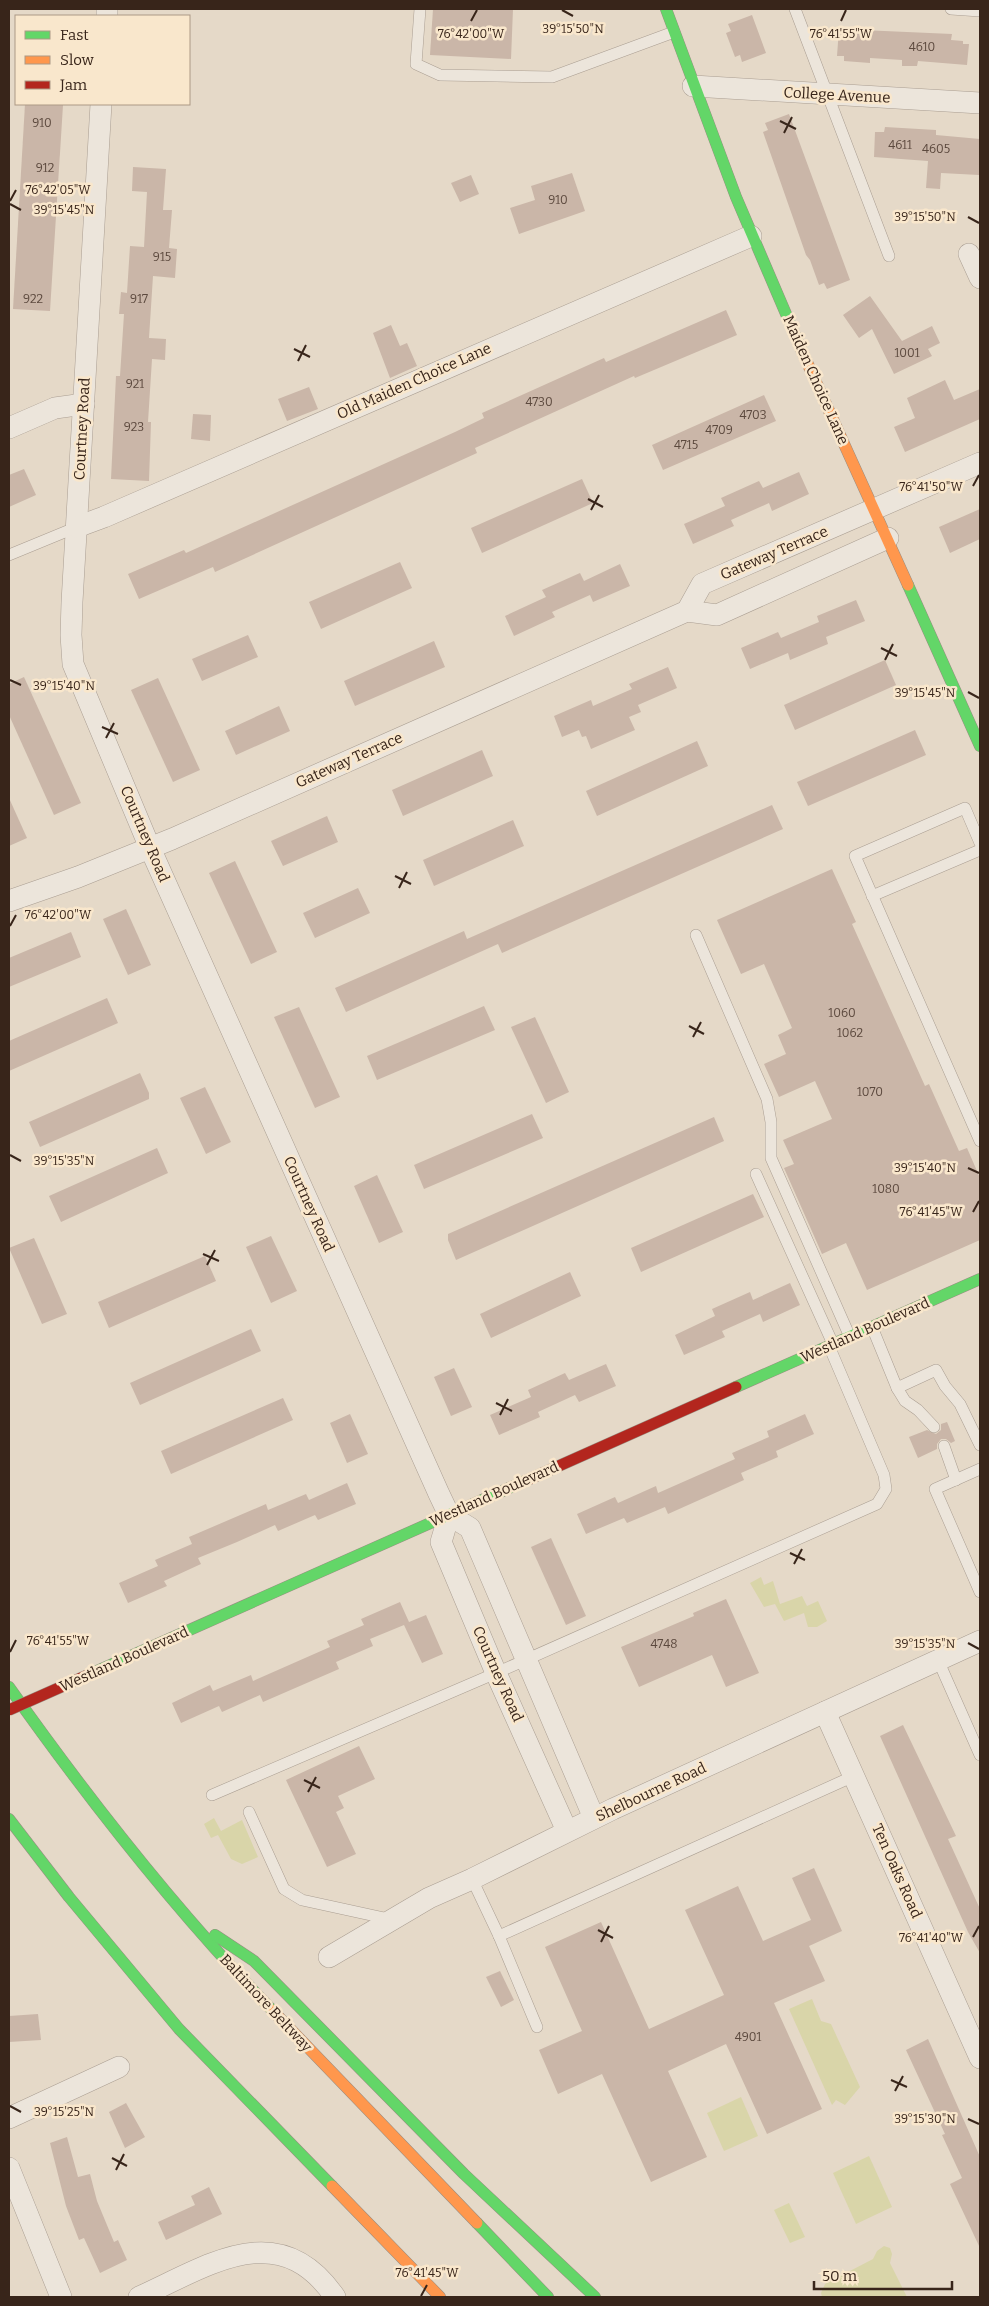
<svg xmlns="http://www.w3.org/2000/svg" width="989" height="2306" font-family="Bitter,serif">
	<style>
		.green { fill: #d9d5a9 }
		.building { fill: #cab6a8 }
		.lines { fill: none; stroke-linecap: round; stroke-linejoin: round }
		.lane-casing { stroke: #aa9e92; stroke-width: 12 }
		.street-casing { stroke: #aa9e92; stroke-width: 22 }
		.fast-casing { stroke: #998e82; stroke-width: 12 }
		.slow-casing { stroke: #998e82; stroke-width: 12 }
		.jam-casing { stroke: #998e82; stroke-width: 12 }
		.lane { stroke: #ece5db; stroke-width: 11 }
		.street { stroke: #ece5db; stroke-width: 21 }
		.fast { stroke: #63d668; stroke-width: 11 }
		.slow { stroke: #ff974d; stroke-width: 11 }
		.jam { stroke: #b3261e; stroke-width: 11 }
		.jam-bridge-casing { stroke: #998e82; stroke-width: 12; stroke-linecap: butt }
		.jam-bridge { stroke: #b3261e; stroke-width: 11 }
		.ticks { fill: none; stroke: #38251a; stroke-width: 2 }
		.labels { text-anchor: middle; dominant-baseline: central; stroke-width: 5; stroke-linejoin: round; paint-order: stroke }
		.number-label { font-size: 12px; fill: #5c493e }
		.street-label { font-size: 15px; fill: #38251a; stroke: #f9e7cc }
		.ticks-label { font-size: 12px; text-anchor: middle; fill: #38251a; stroke: #f9e7cc; stroke-width: 5; stroke-linejoin: round; paint-order: stroke }
	</style>
	<rect width="100%" height="100%" fill="#e5d9c8"/>
	<!-- green -->
	<g class="green">
		<polygon points="761,1577 764,1585 773,1581 780,1604 802,1596 807,1606 818,1601 827,1621 817,1627 808,1627 804,1613 784,1621 775,1604 764,1607 750,1583"/>
		<polygon points="214,1818 221,1831 242,1820 258,1857 242,1864 231,1859 218,1835 211,1838 204,1824"/>
		<polygon points="812,1999 821,2021 831,2024 860,2087 845,2105 836,2100 832,2105 789,2009"/>
		<polygon points="741,2097 758,2136 724,2151 707,2113"/>
		<polygon points="869,2156 892,2207 856,2224 833,2173"/>
		<polygon points="789,2203 805,2237 790,2243 774,2210"/>
		<polygon points="884,2246 890,2248 892,2254 890,2263 907,2297 822,2297 821,2293 825,2284 873,2259 877,2251"/>
	</g>
	<!-- building -->
	<g class="building">
		<polygon points="433,9 513,9 511,59 430,55"/>
		<polygon points="752,15 766,53 742,62 740,55 735,57 726,33 731,31 728,24"/>
		<polygon points="839,29 952,34 951,40 963,41 963,44 969,44 967,65 918,61 917,66 902,66 902,60 870,58 870,63 844,61 844,56 837,56"/>
		<polygon points="25,104 63,105 50,311 13,309"/>
		<polygon points="789,114 850,280 827,289 824,283 819,285 810,260 806,255 763,132 768,130 765,123"/>
		<polygon points="885,127 936,130 936,135 980,139 979,175 941,173 940,189 926,188 928,161 874,157 875,132 884,132"/>
		<polygon points="133,167 166,169 163,210 172,210 169,248 177,249 175,278 153,276 149,338 166,339 165,360 152,359 148,422 151,422 149,481 111,479 116,376 120,376 124,314 119,314 121,292 127,293 130,246 144,247 147,192 132,191"/>
		<polygon points="572,173 585,211 519,234 510,208 535,200 531,186"/>
		<polygon points="471,175 479,194 460,202 451,183"/>
		<polygon points="870,296 902,341 932,326 940,343 928,349 932,356 894,374 872,329 859,338 843,315"/>
		<polygon points="726,310 737,335 635,378 634,376 475,448 477,453 215,572 213,567 139,599 128,574 184,550 186,553 455,432 484,418 482,413 604,358 606,362"/>
		<polygon points="391,325 400,346 407,343 417,366 390,378 373,333"/>
		<polygon points="945,380 954,400 980,389 980,419 905,452 894,427 915,418 907,398"/>
		<polygon points="309,387 318,409 287,421 278,399"/>
		<polygon points="764,395 776,421 663,470 652,445"/>
		<polygon points="193,414 211,415 210,441 191,439"/>
		<polygon points="24,469 36,495 9,507 9,475"/>
		<polygon points="799,472 809,494 772,511 769,503 731,520 734,526 693,544 684,524 725,506 721,498 759,481 763,488"/>
		<polygon points="582,479 593,503 482,553 471,528"/>
		<polygon points="980,509 980,539 950,553 939,527"/>
		<polygon points="400,562 412,588 321,629 309,602"/>
		<polygon points="620,564 630,586 593,602 590,595 552,612 555,617 514,636 505,616 546,597 542,590 580,573 584,581"/>
		<polygon points="856,600 865,621 826,637 828,644 790,660 788,653 750,669 741,648 778,632 781,638 819,622 817,616"/>
		<polygon points="248,635 258,657 202,681 192,659"/>
		<polygon points="434,641 445,667 355,706 344,681"/>
		<polygon points="885,660 896,685 795,730 784,705"/>
		<polygon points="668,667 677,688 638,705 641,712 629,717 635,730 591,749 586,736 582,737 579,730 562,737 554,716 591,700 593,706 632,689 629,684"/>
		<polygon points="24,677 81,803 54,815 9,715 9,684"/>
		<polygon points="158,678 200,770 173,782 131,690"/>
		<polygon points="279,706 290,731 236,755 225,731"/>
		<polygon points="915,730 926,755 808,806 797,782"/>
		<polygon points="697,741 708,766 597,816 586,791"/>
		<polygon points="482,750 493,776 403,816 392,790"/>
		<polygon points="9,798 27,838 9,846"/>
		<polygon points="772,805 783,829 502,953 498,944 346,1012 335,988 464,931 467,939"/>
		<polygon points="327,816 338,842 283,866 271,841"/>
		<polygon points="513,820 524,846 434,886 423,860"/>
		<polygon points="235,861 277,952 251,964 209,873"/>
		<polygon points="832,869 856,922 852,924 925,1086 929,1084 959,1151 967,1148 980,1178 980,1240 867,1290 846,1243 822,1254 784,1168 794,1164 783,1140 832,1119 815,1081 779,1097 764,1064 786,1054 778,1035 792,1028 764,964 741,974 717,920"/>
		<polygon points="358,888 370,913 315,938 303,913"/>
		<polygon points="126,909 151,965 128,975 103,919"/>
		<polygon points="71,932 81,957 9,987 9,958"/>
		<polygon points="107,998 118,1023 9,1071 9,1041"/>
		<polygon points="484,1006 495,1030 377,1080 367,1056"/>
		<polygon points="299,1007 340,1097 315,1108 274,1017"/>
		<polygon points="535,1017 569,1092 546,1103 511,1027"/>
		<polygon points="140,1073 149,1093 149,1099 40,1147 29,1122"/>
		<polygon points="205,1087 231,1142 206,1154 180,1098"/>
		<polygon points="532,1114 543,1138 424,1189 414,1165"/>
		<polygon points="714,1117 724,1141 456,1260 448,1240 448,1234"/>
		<polygon points="157,1148 168,1173 61,1222 49,1196"/>
		<polygon points="377,1175 403,1232 379,1243 354,1186"/>
		<polygon points="753,1194 764,1217 641,1272 631,1248"/>
		<polygon points="271,1236 297,1291 271,1303 246,1247"/>
		<polygon points="34,1238 67,1314 42,1324 9,1248"/>
		<polygon points="205,1256 216,1281 109,1328 98,1302"/>
		<polygon points="570,1272 581,1296 491,1338 480,1314"/>
		<polygon points="790,1283 800,1305 763,1322 760,1314 722,1331 725,1337 684,1355 675,1335 715,1316 712,1309 750,1292 753,1300"/>
		<polygon points="251,1329 261,1351 140,1405 130,1383"/>
		<polygon points="606,1364 616,1386 579,1402 575,1395 538,1412 540,1417 499,1435 490,1415 531,1397 528,1390 565,1373 569,1380"/>
		<polygon points="454,1368 472,1407 451,1416 434,1377"/>
		<polygon points="283,1398 293,1420 171,1474 161,1451"/>
		<polygon points="350,1414 368,1454 347,1463 330,1423"/>
		<polygon points="805,1414 814,1434 776,1451 778,1457 741,1473 744,1480 668,1514 665,1507 627,1523 624,1518 586,1534 577,1514 615,1497 618,1503 656,1486 658,1493 735,1459 732,1453 769,1437 767,1431"/>
		<polygon points="947,1422 955,1441 951,1443 946,1439 941,1439 937,1444 937,1449 918,1458 909,1437 927,1430 936,1434 941,1430 941,1424"/>
		<polygon points="347,1483 356,1504 318,1520 315,1515 278,1531 275,1525 237,1542 198,1558 201,1564 164,1581 167,1586 128,1603 119,1583 158,1566 155,1560 192,1544 189,1537 266,1504 268,1510 306,1494 309,1500"/>
		<polygon points="551,1538 586,1616 566,1625 531,1547"/>
		<polygon points="726,1599 759,1673 726,1687 712,1655 639,1687 621,1647 694,1616 693,1613"/>
		<polygon points="400,1602 409,1622 426,1615 443,1654 422,1663 404,1625 370,1639 373,1646 336,1662 339,1669 263,1702 260,1695 222,1712 219,1706 181,1723 172,1703 210,1685 213,1691 251,1675 253,1681 330,1647 327,1641 364,1625 361,1619"/>
		<polygon points="903,1725 956,1836 948,1839 980,1909 980,1953 968,1932 880,1736"/>
		<polygon points="359,1746 375,1779 338,1796 344,1808 336,1812 356,1854 327,1867 286,1780"/>
		<polygon points="814,1868 842,1931 809,1946 825,1981 774,2003 822,2109 767,2134 726,2044 668,2071 707,2157 651,2182 602,2074 558,2094 539,2050 582,2031 545,1947 601,1922 649,2029 724,1995 685,1910 738,1886 763,1941 811,1920 792,1878"/>
		<polygon points="500,1971 514,2000 501,2007 486,1977"/>
		<polygon points="38,2014 41,2040 9,2042 9,2016"/>
		<polygon points="928,2039 980,2157 980,2248 950,2184 962,2178 942,2135 945,2134 906,2050"/>
		<polygon points="126,2103 145,2137 125,2148 109,2112"/>
		<polygon points="67,2137 78,2177 90,2174 97,2201 114,2242 118,2240 127,2260 100,2273 84,2238 79,2240 66,2206 50,2143"/>
		<polygon points="209,2187 222,2214 166,2240 158,2222 195,2205 191,2196"/>
	</g>
	<g class="lines">
		<!-- lane casing -->
		<g class="lane-casing">
			<g id="lane">
				<polyline points="420,9 416,64 440,75 552,77 674,32"/>
				<polyline points="795,9 889,256"/>
				<polyline points="951,9 980,11"/>
				<polyline points="9,555 77,527"/>
				<polyline points="980,843 965,808 855,856 980,1141"/>
				<polyline points="872,896 980,850"/>
				<polyline points="696,935 767,1099 771,1122 771,1158 850,1337"/>
				<polyline points="756,1174 833,1344"/>
				<polyline points="872,1327 897,1388 905,1401 918,1410 934,1427"/>
				<polyline points="897,1388 936,1370 945,1386 960,1404 980,1445"/>
				<polyline points="944,1446 956,1480"/>
				<polyline points="980,1469 935,1489 980,1592"/>
				<polyline points="938,1660 980,1755"/>
				<polyline points="212,1795 496,1673 877,1504 886,1489 884,1475 829,1346"/>
				<polyline points="249,1812 284,1889 302,1900 389,1919"/>
				<polyline points="472,1879 499,1936 537,2027"/>
				<polyline points="499,1936 854,1776"/>
			</g>
		</g>
		<!-- street casing -->
		<g class="street-casing">
			<g id="street">
				<polyline points="107,16 107,9"/>
				<polyline points="693,86 980,103"/>
				<polyline points="101,104 72,602 71,635 73,664 150,848 439,1494 449,1515 470,1528 594,1818"/>
				<polyline points="969,254 980,278"/>
				<polyline points="9,428 55,408 84,404"/>
				<polyline points="77,527 104,517 751,236"/>
				<polyline points="687,611 702,584 980,463"/>
				<polyline points="9,901 78,877 172,839 687,611 717,615 888,538"/>
				<polyline points="449,1515 441,1542 496,1673 567,1831"/>
				<polyline points="825,1712 980,2058"/>
				<polyline points="329,1957 429,1898 472,1879 613,1809 980,1641"/>
				<polyline points="9,2118 119,2067"/>
				<polyline points="9,2168 61,2297"/>
				<path d="M139 2297C208 2266 279 2215 335 2297"/>
			</g>
		</g>
		<!-- fast casing -->
		<g class="fast-casing">
			<g id="fast">
				<polyline points="666,9 736,197 801,349"/>
				<polyline points="908,585 980,746"/>
				<polyline points="736,1387 980,1279"/>
				<polyline points="88,1675 525,1481"/>
				<path d="M9 1687C89 1800 176 1911 272 2010"/>
				<polyline points="9,1819 69,1897 179,2029 332,2186"/>
				<polyline points="215,1935 254,1961 464,2174 595,2297"/>
				<polyline points="477,2223 548,2297"/>
			</g>
		</g>
		<!-- slow casing -->
		<g class="slow-casing">
			<g id="slow">
				<polyline points="801,349 908,585"/>
				<polyline points="272,2010 477,2223"/>
				<polyline points="332,2186 440,2297"/>
			</g>
		</g>
		<!-- jam casing -->
		<g class="jam-casing">
			<polyline id="jam" points="525,1481 736,1387"/>
		</g>
		<!-- lane -->
		<use href="#lane" class="lane"/>
		<!-- street -->
		<use href="#street" class="street"/>
		<!-- fast -->
		<use href="#fast" class="fast"/>
		<!-- slow -->
		<use href="#slow" class="slow"/>
		<!-- jam -->
		<use href="#jam" class="jam"/>
		<!-- jam-bridge casing -->
		<g class="jam-bridge-casing">
			<polyline id="jam-bridge" points="9,1710 88,1675"/>
		</g>
		<!-- jam-bridge -->
		<use href="#jam-bridge" class="jam-bridge"/>
	</g>
	<!-- ticks -->
	<path class="ticks" d="M562 10 573 16M471 21 477 10M841 21 846 10M780 121 796 129M784 133 792 117M10 201 16 190M10 204 21 210M968 217 979 223M294 349 310 357M298 361 306 345M973 486 979 475M588 499 603 507M591 510 599 495M881 648 897 656M885 660 893 644M10 680 21 685M968 692 979 698M102 727 118 734M106 738 114 723M395 876 411 884M399 888 407 872M10 926 16 915M689 1026 704 1034M693 1037 701 1022M10 1155 21 1161M968 1168 979 1173M973 1212 979 1201M203 1254 219 1261M207 1265 215 1250M496 1403 512 1411M500 1415 508 1399M790 1553 805 1560M794 1564 802 1549M968 1643 979 1649M10 1652 16 1640M304 1780 320 1788M308 1792 316 1777M598 1930 613 1938M973 1937 979 1926M601 1942 609 1926M891 2080 907 2087M895 2091 903 2076M10 2106 21 2112M968 2119 979 2124M112 2158 127 2166M116 2170 124 2154M421 2296 427 2285"/>
	<g class="labels">
		<!-- number labels -->
		<g class="number-label">
			<text x="922" y="47">4610</text>
			<text x="42" y="123">910</text>
			<text x="900" y="145">4611</text>
			<text x="936" y="149">4605</text>
			<text x="45" y="168">912</text>
			<text x="558" y="200">910</text>
			<text x="162" y="257">915</text>
			<text x="33" y="299">922</text>
			<text x="139" y="299">917</text>
			<text x="907" y="353">1001</text>
			<text x="135" y="384">921</text>
			<text x="539" y="402">4730</text>
			<text x="753" y="415">4703</text>
			<text x="134" y="427">923</text>
			<text x="719" y="430">4709</text>
			<text x="686" y="445">4715</text>
			<text x="842" y="1013">1060</text>
			<text x="850" y="1033">1062</text>
			<text x="870" y="1092">1070</text>
			<text x="886" y="1189">1080</text>
			<text x="664" y="1644">4748</text>
			<text x="748" y="2037">4901</text>
		</g>
		<!-- street labels -->
		<g class="street-label">
			<text transform="translate(837 95) rotate(3)">College Avenue</text>
			<text transform="translate(816 380) rotate(66)">Maiden Choice Lane</text>
			<text transform="translate(414 381) rotate(-24)">Old Maiden Choice Lane</text>
			<text transform="translate(82 429) rotate(-87)">Courtney Road</text>
			<text transform="translate(774 553) rotate(-23)">Gateway Terrace</text>
			<text transform="translate(349 760) rotate(-24)">Gateway Terrace</text>
			<text transform="translate(145 834) rotate(67)">Courtney Road</text>
			<text transform="translate(309 1204) rotate(66)">Courtney Road</text>
			<text transform="translate(865 1330) rotate(-24)">Westland Boulevard</text>
			<text transform="translate(494 1494) rotate(-24)">Westland Boulevard</text>
			<text transform="translate(124 1659) rotate(-24)">Westland Boulevard</text>
			<text transform="translate(498 1674) rotate(66)">Courtney Road</text>
			<text transform="translate(651 1792) rotate(-25)">Shelbourne Road</text>
			<text transform="translate(897 1871) rotate(66)">Ten Oaks Road</text>
			<text transform="translate(266 2003) rotate(47)">Baltimore Beltway</text>
		</g>
	</g>
	<g class="ticks-label">
		<text x="573" y="33">39°15'50"N</text>
		<text x="471" y="38">76°42'00"W</text>
		<text x="841" y="38">76°41'55"W</text>
		<text x="58" y="194">76°42'05"W</text>
		<text x="64" y="214">39°15'45"N</text>
		<text x="925" y="221">39°15'50"N</text>
		<text x="931" y="491">76°41'50"W</text>
		<text x="64" y="690">39°15'40"N</text>
		<text x="925" y="697">39°15'45"N</text>
		<text x="58" y="919">76°42'00"W</text>
		<text x="64" y="1165">39°15'35"N</text>
		<text x="925" y="1172">39°15'40"N</text>
		<text x="931" y="1216">76°41'45"W</text>
		<text x="58" y="1645">76°41'55"W</text>
		<text x="925" y="1648">39°15'35"N</text>
		<text x="931" y="1942">76°41'40"W</text>
		<text x="64" y="2116">39°15'25"N</text>
		<text x="925" y="2123">39°15'30"N</text>
		<text x="427" y="2277">76°41'45"W</text>
	</g>
	<!-- border -->
	<rect width="989" height="2306" fill="none" stroke="#38251a" stroke-width="20"/>
	<!-- legend -->
	<rect x="15" y="15" width="175" height="90" fill="#f9e7cc" stroke="#ac9985"/>
	<rect x="25" y="31" width="25" height="8" fill="#63d668" stroke="#ac9985"/>
	<text x="60" y="40" font-size="15" fill="#38251a">Fast</text>
	<rect x="25" y="56" width="25" height="8" fill="#ff974d" stroke="#ac9985"/>
	<text x="60" y="65" font-size="15" fill="#38251a">Slow</text>
	<rect x="25" y="81" width="25" height="8" fill="#b3261e" stroke="#ac9985"/>
	<text x="60" y="90" font-size="15" fill="#38251a">Jam</text>
	<!-- scale -->
	<path d="M814 2281v8h138v-8" fill="none" stroke="#38251a" stroke-width="2.5"/>
	<text x="822" y="2281" font-size="15" fill="#38251a" stroke="#f9e7cc" stroke-width="4" paint-order="stroke">50 m</text>
</svg>
